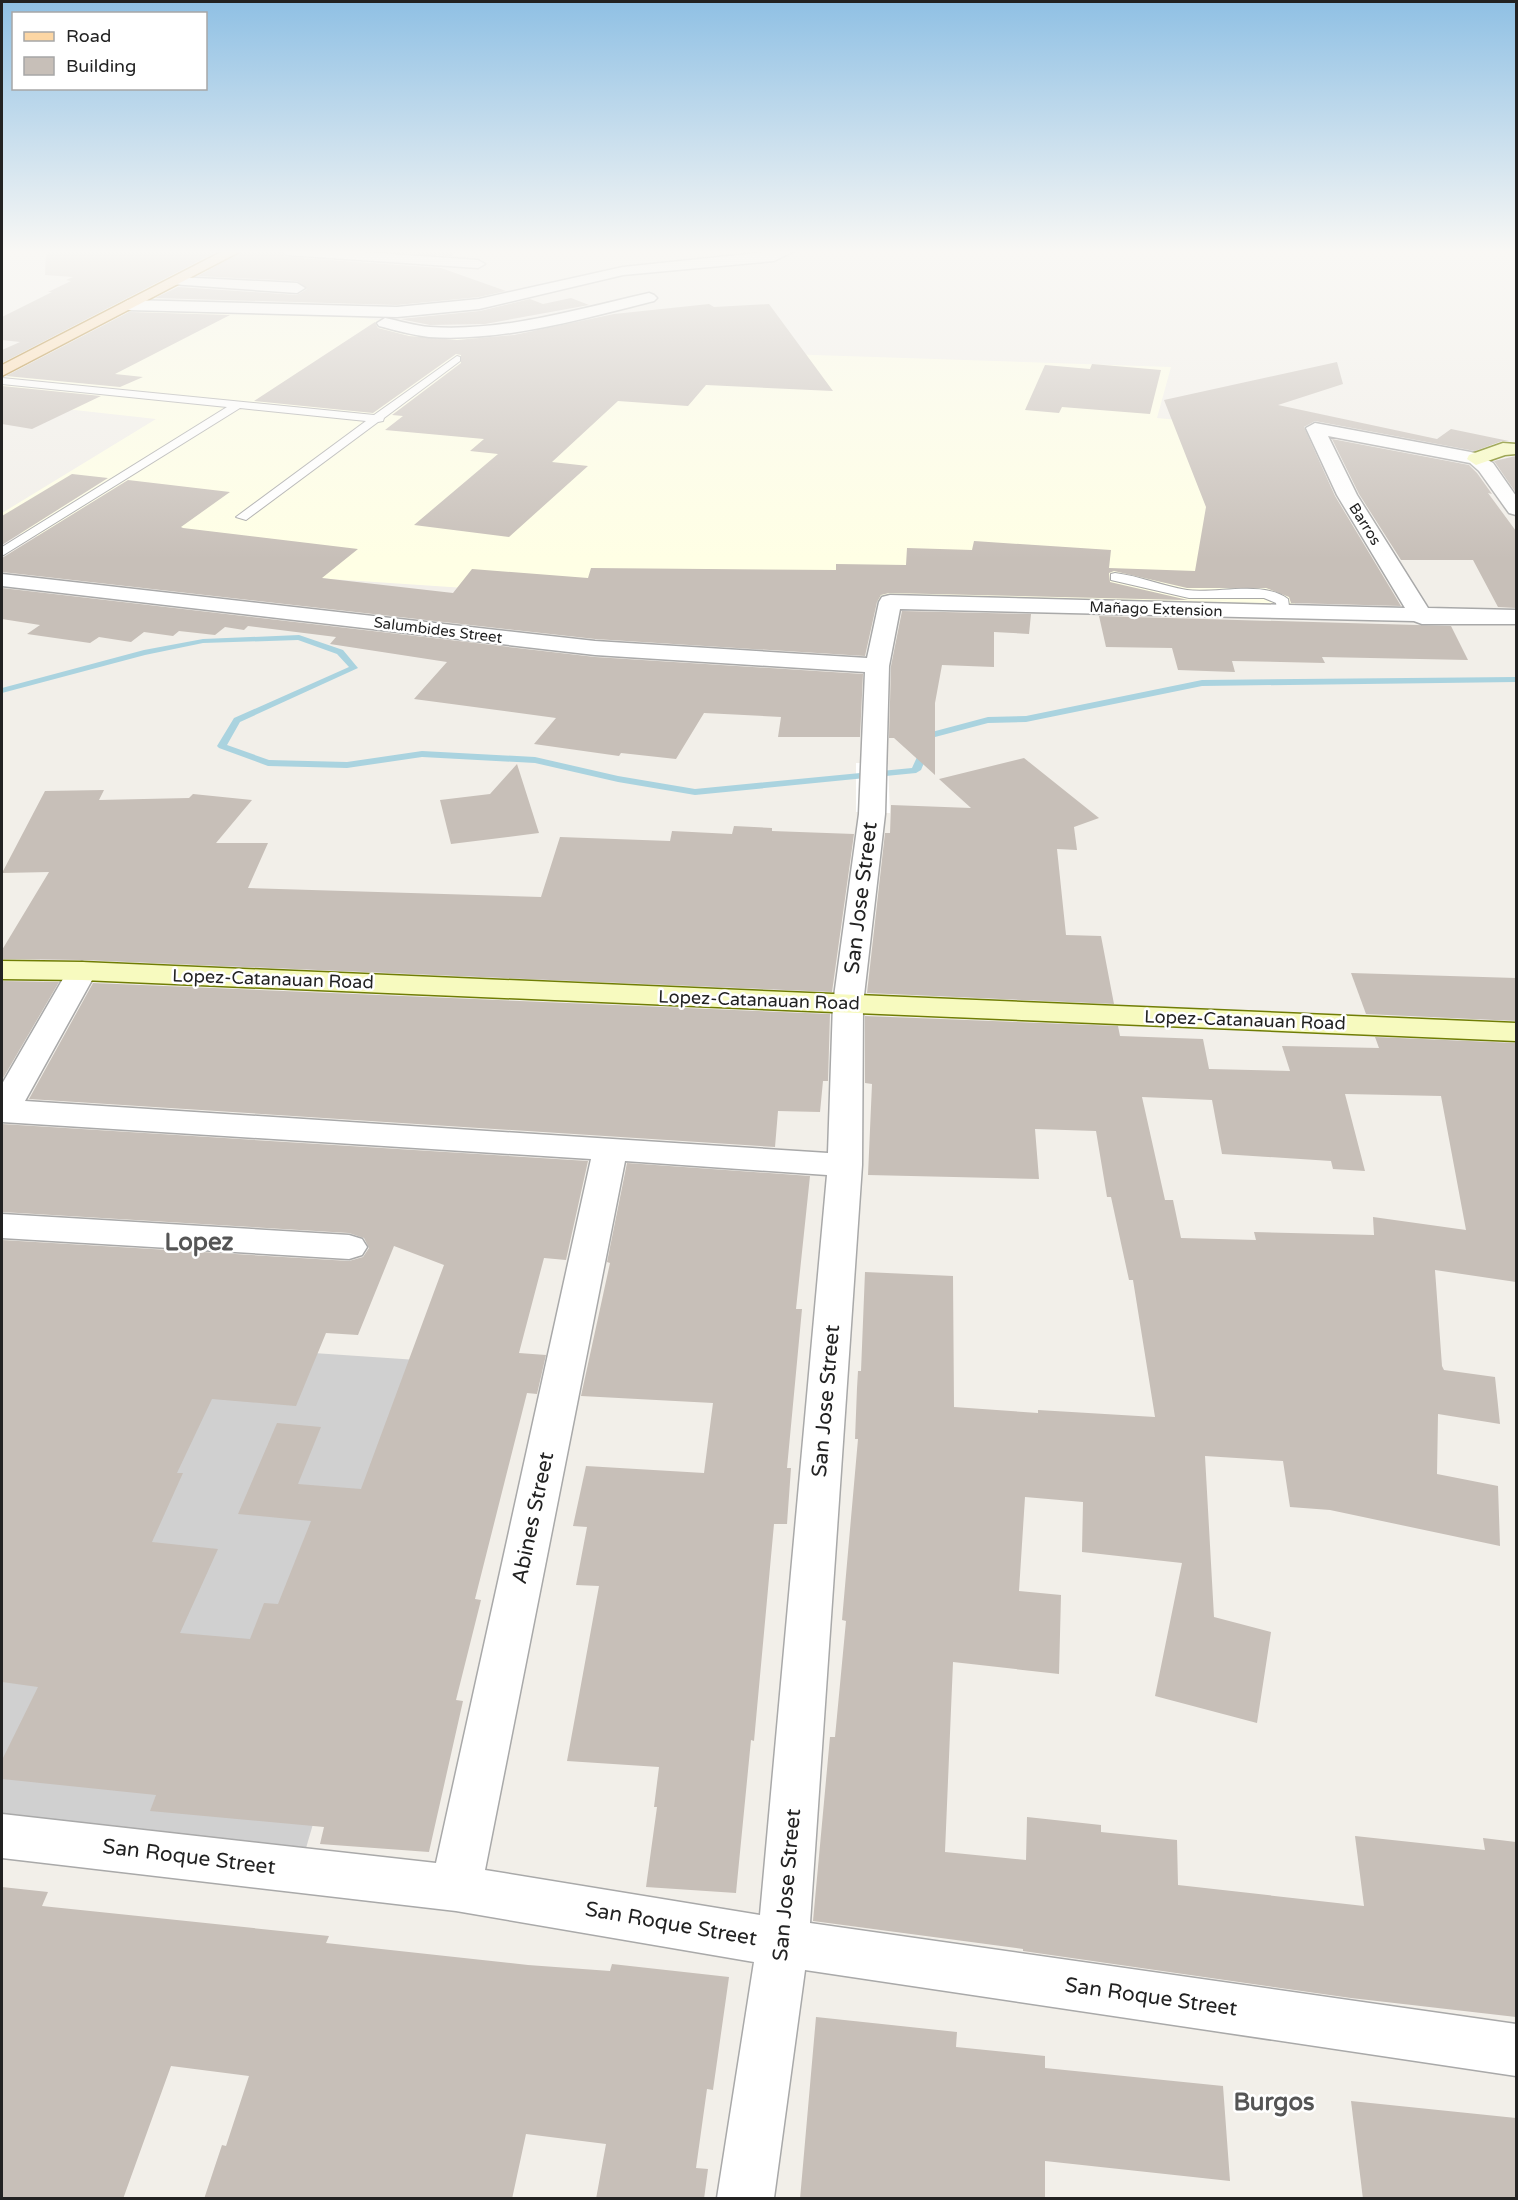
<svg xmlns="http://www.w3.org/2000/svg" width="1518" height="2200" font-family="'Varela Round',sans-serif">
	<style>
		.education { fill: #ffffe5 }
		.religious { fill: #d0d0d0 }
		.pier { fill: #fff }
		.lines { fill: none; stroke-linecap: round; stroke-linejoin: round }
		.stream { fill: #aad3df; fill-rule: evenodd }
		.building { fill: #c7bfb8; fill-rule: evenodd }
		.lane-casing { stroke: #a9a9a9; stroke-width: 2 }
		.street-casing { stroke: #a9a9a9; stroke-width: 3 }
		.secondary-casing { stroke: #707d05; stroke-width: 3 }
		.primary-casing { stroke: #a06b00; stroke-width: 3 }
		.lane { fill: #fff; fill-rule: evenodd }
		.street { fill: #fff; fill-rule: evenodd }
		.secondary { fill: #f7fabf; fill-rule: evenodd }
		.primary { fill: #fcd6a4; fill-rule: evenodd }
		.labels { text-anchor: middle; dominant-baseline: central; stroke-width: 5; stroke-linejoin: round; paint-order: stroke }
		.far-street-label { font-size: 15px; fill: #222; stroke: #fff }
		.street-label { font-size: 18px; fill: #222; stroke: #fff }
		.near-street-label { font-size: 21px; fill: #222; stroke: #fff }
		.district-label { font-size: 24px; font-weight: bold; fill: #555; stroke: #fff }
		.near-neighbourhood-label { font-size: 24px; font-weight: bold; fill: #555; stroke: #fff }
	</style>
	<rect width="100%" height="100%" fill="#f2efe9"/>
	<!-- education -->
	<polygon class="education" points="146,309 346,315 574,353 724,352 1171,367 1157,418 1220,424 1227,430 1298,611 542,593 330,579 2,531 2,513 156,419 2,402 2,379"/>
	<!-- religious -->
	<polygon class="religious" points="2,1332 447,1362 304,1855 2,1822"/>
	<!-- pier -->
	<polygon class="pier" points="856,763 888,764 890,813 856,812"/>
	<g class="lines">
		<!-- stream -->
		<polygon class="stream" points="299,635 343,650 358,668 240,722 227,745 269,760 347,762 422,751 535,757 618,776 695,789 912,768 928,733 988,717 1026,716 1202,680 1516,677 1516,682 1202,686 1026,722 988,723 935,737 921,770 916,773 695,795 618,782 535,763 422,757 347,768 268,766 219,748 217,746 234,718 349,667 337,654 298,640 203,643 145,655 2,693 2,688 144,650 203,639"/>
	</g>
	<!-- building -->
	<g class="building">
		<polygon points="46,251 218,251 2,363 2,350 20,342 2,340 2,317 52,292 48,292 71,281 66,280 73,277 45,275"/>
		<polygon points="243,251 278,251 287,257 441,268 506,291 479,297 397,305 155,298 178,287 297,295 307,289 297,281 198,276"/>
		<polygon points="378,251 458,251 451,256"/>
		<polygon points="571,298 589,305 485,324 430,325 400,319 480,311 530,299 543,304"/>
		<polygon points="709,304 714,307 769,304 833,391 706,385 688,406 618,401 552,462 588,466 509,537 414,525 498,454 470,451 484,439 385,430 403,416 392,415 461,363 461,355 456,354 373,413 254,401 375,322 378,328 409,336 457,340 514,335 614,314"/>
		<polygon points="129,312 230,315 115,374 143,377 120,387 6,376"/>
		<polygon points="1337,362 1343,384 1278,405 1437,439 1451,429 1509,441 1502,441 1475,451 1315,421 1304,427 1335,496 1401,606 1291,603 1289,597 1266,588 1187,588 1114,571 1109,573 1110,582 1188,600 1268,602 889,593 881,595 877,602 865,656 595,639 2,572 2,558 128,480 230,492 181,527 183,528 358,549 322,578 453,593 472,569 588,578 591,568 836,570 836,564 906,565 907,548 972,550 974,541 1111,550 1109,568 1195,571 1206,507 1164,400"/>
		<polygon points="1092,364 1161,370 1150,414 1062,407 1059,413 1025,410 1045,365 1090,369"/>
		<polygon points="2,386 101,396 32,429 2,424"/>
		<polygon points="1332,439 1469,465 1477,473 1492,494 1488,493 1516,531 1516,608 1498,607 1473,560 1401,560 1359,494"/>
		<polygon points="1516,456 1516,493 1494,461"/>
		<polygon points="72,474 108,478 2,545 2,516"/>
		<polygon points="2,588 595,657 863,674 860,737 778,737 781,717 704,713 676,759 621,753 619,756 534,744 556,718 414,699 447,662 330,644 336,637 248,626 244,630 225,627 215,635 179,631 173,636 144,632 131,642 99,637 90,643 27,634 40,625 2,619"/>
		<polygon points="902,611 1031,614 1029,634 994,632 994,667 942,665 935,703 935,775 894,738 889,738 891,666"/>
		<polygon points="1099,616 1451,626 1468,660 1322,657 1325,663 1232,661 1235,672 1178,670 1172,648 1106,647"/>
		<polygon points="1024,758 1099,818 1074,827 1077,850 1057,849 1066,935 1101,936 1114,1004 867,993 885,833 890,833 891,805 971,808 939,779"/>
		<polygon points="517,764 539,833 451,844 440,800 490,794"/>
		<polygon points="104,790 99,800 189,798 193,794 252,800 216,843 268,843 248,888 541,897 560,837 670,841 672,831 732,834 734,826 772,828 772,831 854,834 832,992 82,960 2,959 2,950 49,872 2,873 45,791"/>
		<polygon points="1351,973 1516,978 1516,1021 1366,1014"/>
		<polygon points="2,981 59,982 2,1080"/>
		<polygon points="93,983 830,1014 828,1081 823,1081 820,1112 778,1111 775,1147 29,1099"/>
		<path d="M865 1016 1118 1026 1120 1036 1203 1039 1209 1069 1290 1071 1282 1046 1379 1048 1375 1037 1516 1043V1282L1435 1270 1442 1366 1444 1370 1495 1377 1500 1424 1438 1414 1437 1474 1498 1486 1500 1546 1330 1510 1290 1507 1283 1461 1205 1456 1214 1617 1271 1632 1257 1723 1155 1696 1182 1563 1082 1552 1083 1502 1025 1497 1019 1591 1061 1595 1059 1674 953 1662 945 1852 1026 1860 1027 1817 1101 1825V1832L1177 1840 1178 1885 1364 1906 1355 1836 1485 1850 1483 1838 1516 1842V2017L1351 1998 1023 1951V1949L813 1921 830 1737H835L846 1621 842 1620 858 1439H855L857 1388 858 1371H861L865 1272 953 1276 954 1407 1038 1413V1410L1155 1417 1133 1280H1129L1111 1197H1107L1096 1131 1035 1129 1039 1179 868 1175 872 1084 865 1083ZM1345 1094 1441 1096 1466 1230 1373 1217 1374 1235 1254 1232 1256 1240 1181 1238 1173 1200H1165L1142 1097 1212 1100 1222 1154 1331 1161 1333 1169 1365 1171Z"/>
		<path d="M2 1124 588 1161 566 1260 544 1258 519 1353 546 1355 537 1394 527 1393 475 1599 481 1600 456 1700 463 1701 429 1852 320 1844 324 1827 150 1811 156 1795 2 1779V1760L38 1687 2 1682V1240L349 1261 363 1257 369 1248 364 1238 349 1233 2 1212ZM394 1246 444 1265 361 1489 298 1484 321 1427 277 1423 238 1514 311 1521 278 1604 264 1603 250 1639 180 1633 218 1549 152 1542 183 1473H177L212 1399 296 1406 326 1333 358 1335Z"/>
		<polygon points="627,1163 810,1176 796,1309 802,1309 787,1468 791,1468 787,1524 774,1524 754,1741 751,1740 736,1893 646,1887 657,1807 654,1807 659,1767 567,1761 599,1586 576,1585 587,1527 573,1526 586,1466 704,1473 713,1403 581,1396 610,1263 607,1262"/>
		<polygon points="2,1887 48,1892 42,1906 329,1936 326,1943 528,1965 610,1971 612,1964 729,1977 713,2090 707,2089 696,2168 708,2169 704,2199 596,2199 606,2144 526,2134 512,2199 204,2199 222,2145 226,2146 249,2076 171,2066 123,2199 2,2199"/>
		<polygon points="816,2017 957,2032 956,2047 1045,2056 1045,2068 1223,2086 1230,2181 1045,2161 1045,2199 800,2199"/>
		<polygon points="1351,2101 1516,2118 1516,2199 1363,2199"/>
	</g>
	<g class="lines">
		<!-- lane casing -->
		<g class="lane-casing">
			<g id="lane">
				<polygon points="457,356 460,357 460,361 384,418 383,421 378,422 246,520 236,517 366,421 240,408 2,556 2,547 227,407 2,384 2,378 374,415"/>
				<path d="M1115 573C1140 576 1162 586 1187 590 1216 594 1264 580 1288 599L1290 613 1288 616H1278L1276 603 1264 598H1189L1111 580V574Z"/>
			</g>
		</g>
		<!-- street casing -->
		<g class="street-casing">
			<g id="street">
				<polygon points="280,251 348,251 478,260 485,264 478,268 287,255"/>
				<polygon points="776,251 794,251 774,261 623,275 479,309 397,317 128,310 120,305 128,300 397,307 479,299 623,267"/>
				<polygon points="176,277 297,283 305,288 297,293 171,284 169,281"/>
				<path d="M649 293 654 295 657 298 654 301C582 319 503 342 429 337 412 335 395 330 379 326L377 323 385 318C400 321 415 326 430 327 504 332 578 309 649 293Z"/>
				<path d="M1315 423 1476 453 1493 463 1516 496V515L1509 513 1479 471 1470 463 1328 436 1357 495 1428 608 1516 610V624H1422L1414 621 900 609 889 666 885 814 863 1004 862 1165 810 1923 1516 2024V2076L805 1970 774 2198H717L754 1962 456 1911 2 1858V1814L436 1863 591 1159 2 1122V1084L71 965 82 962 93 965 97 971 25 1101 828 1153 833 1004 859 814 865 672 595 655 2 586V574L595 641 867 658 879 602 882 597 890 595 1405 608 1337 495 1306 428ZM625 1161 827 1175 760 1915 485 1870Z"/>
				<polygon points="2,1214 349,1235 362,1239 367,1247 362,1255 349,1259 2,1238"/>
			</g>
		</g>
		<!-- secondary casing -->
		<g class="secondary-casing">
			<g id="secondary">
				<polygon points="1503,443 1516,444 1516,454 1505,455 1476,465 1467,459 1469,455"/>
				<polygon points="2,961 82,962 1516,1023 1516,1041 82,980 2,979"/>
			</g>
		</g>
		<!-- primary casing -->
		<g class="primary-casing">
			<polygon id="primary" points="223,251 241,251 2,376 2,365"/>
		</g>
		<!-- lane -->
		<use href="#lane" class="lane"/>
		<!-- street -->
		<use href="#street" class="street"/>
		<!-- secondary -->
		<use href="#secondary" class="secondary"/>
		<!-- primary -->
		<use href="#primary" class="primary"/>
	</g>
	<!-- sky -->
	<linearGradient id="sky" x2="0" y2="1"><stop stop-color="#8fc0e4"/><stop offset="0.45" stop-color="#f9f8f5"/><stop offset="1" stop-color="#f9f8f5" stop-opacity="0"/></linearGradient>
	<rect width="1518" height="559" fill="url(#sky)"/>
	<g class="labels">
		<!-- far-street labels -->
		<g class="far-street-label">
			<text transform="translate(1365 524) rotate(58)">Barros</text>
			<text transform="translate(1156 609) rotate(2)">Mañago Extension</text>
			<text transform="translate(438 630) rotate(7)">Salumbides Street</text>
		</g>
		<!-- street labels -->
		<g class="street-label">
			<text transform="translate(273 979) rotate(2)">Lopez-Catanauan Road</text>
			<text transform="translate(759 1000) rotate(2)">Lopez-Catanauan Road</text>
			<text transform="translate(1245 1020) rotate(2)">Lopez-Catanauan Road</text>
		</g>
		<!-- near-street labels -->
		<g class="near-street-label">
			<text transform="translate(861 898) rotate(-83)">San Jose Street</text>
			<text transform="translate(826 1401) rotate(-85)">San Jose Street</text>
			<text transform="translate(533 1518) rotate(-78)">Abines Street</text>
			<text transform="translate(189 1857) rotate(7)">San Roque Street</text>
			<text transform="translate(787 1885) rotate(-85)">San Jose Street</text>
			<text transform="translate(671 1924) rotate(10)">San Roque Street</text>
			<text transform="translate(1151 1997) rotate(8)">San Roque Street</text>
		</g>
		<!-- district labels -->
		<g class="district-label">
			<text x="199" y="1242">Lopez</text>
		</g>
		<!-- near-neighbourhood labels -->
		<g class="near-neighbourhood-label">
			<text x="1274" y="2102">Burgos</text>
		</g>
	</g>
	<!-- border -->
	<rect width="1518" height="2200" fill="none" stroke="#222222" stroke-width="6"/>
	<!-- legend -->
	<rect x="12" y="12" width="195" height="78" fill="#ffffff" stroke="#a7a7a7" stroke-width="1.5"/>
	<rect x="24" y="32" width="30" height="9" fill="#fcd6a4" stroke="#a7a7a7" stroke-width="1.5"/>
	<text x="66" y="42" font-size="18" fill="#222222">Road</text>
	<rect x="24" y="57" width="30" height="18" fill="#c7bfb8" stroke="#a7a7a7" stroke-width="1.5"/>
	<text x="66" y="72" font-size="18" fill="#222222">Building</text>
</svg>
